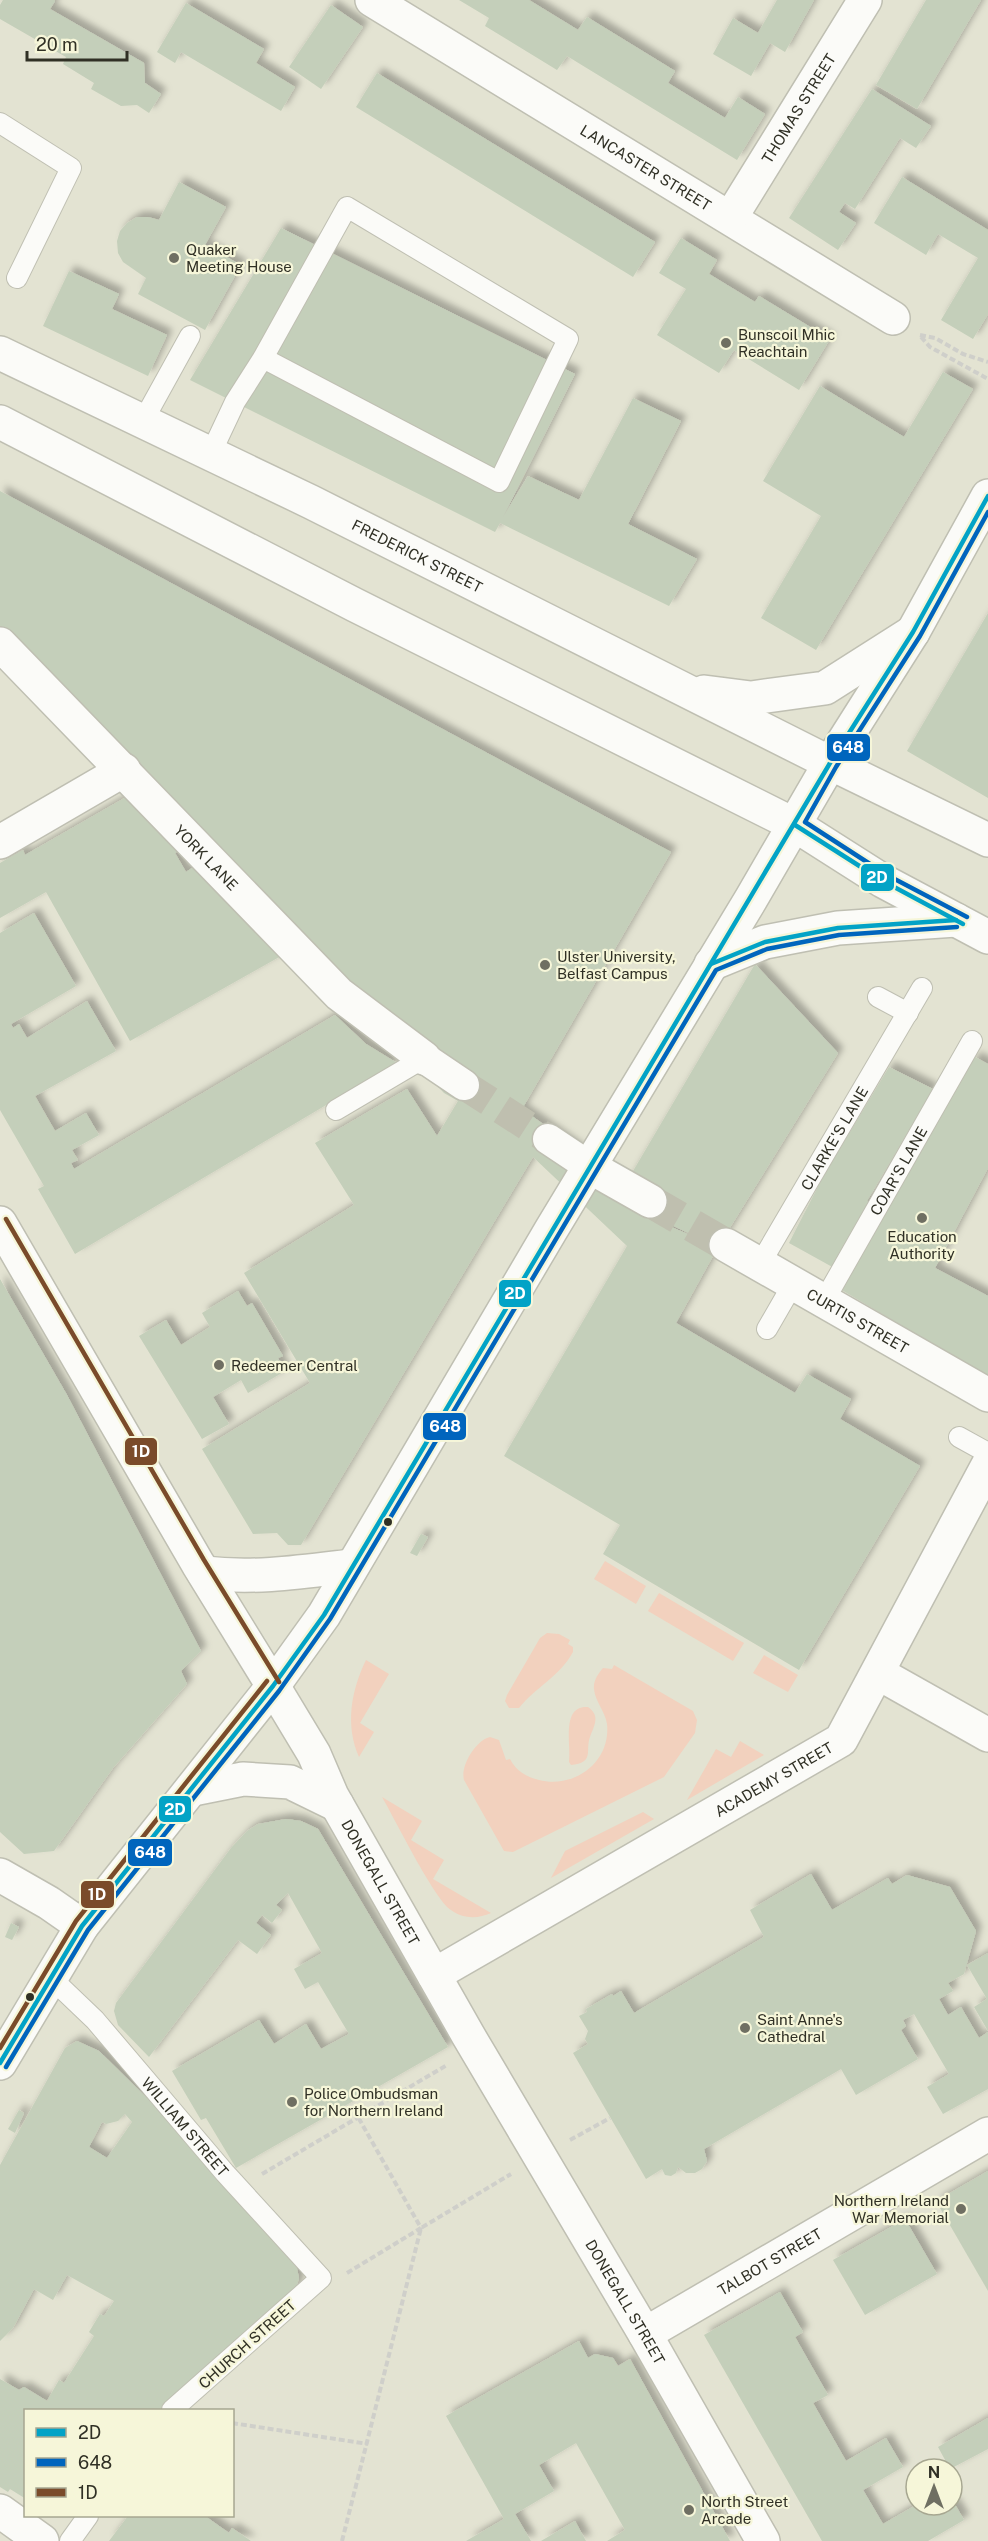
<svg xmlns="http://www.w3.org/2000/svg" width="988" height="2541" font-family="'Public Sans',sans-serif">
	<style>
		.green { fill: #f2d1be }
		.building { fill: #c4cfba; fill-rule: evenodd; filter: url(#shadow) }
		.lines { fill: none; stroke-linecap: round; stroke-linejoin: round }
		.pedestrian-tunnel { stroke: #bfbfaf; stroke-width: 30; stroke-dasharray: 30 15; stroke-linecap: butt }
		.minor-tunnel { stroke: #bfbfaf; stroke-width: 33; stroke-dasharray: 33 16; stroke-linecap: butt }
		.service-casing { stroke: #bfbfb2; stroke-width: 22 }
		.pedestrian-casing { stroke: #bfbfb2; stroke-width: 33 }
		.minor-casing { stroke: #bfbfb2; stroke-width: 36 }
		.tertiary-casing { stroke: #bfbfb2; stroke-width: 36 }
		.secondary-casing { stroke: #bfbfb2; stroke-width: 36 }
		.primary-casing { stroke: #bfbfb2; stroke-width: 36 }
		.path { stroke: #cfcfca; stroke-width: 4; stroke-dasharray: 6 3; stroke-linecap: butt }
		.service { stroke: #fbfbf8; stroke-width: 20 }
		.pedestrian { stroke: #fbfbf8; stroke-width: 30 }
		.minor { stroke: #fbfbf8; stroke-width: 33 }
		.tertiary { stroke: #fbfbf8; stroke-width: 33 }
		.secondary { stroke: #fbfbf8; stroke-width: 33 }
		.primary { stroke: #fbfbf8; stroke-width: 33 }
		.bus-1-casing { stroke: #f6f6d9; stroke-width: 9 }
		.bus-2-casing { stroke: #f6f6d9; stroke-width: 9 }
		.bus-3-casing { stroke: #f6f6d9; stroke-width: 9 }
		.bus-1 { stroke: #02a3c6; stroke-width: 4.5 }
		.bus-2 { stroke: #0065bd; stroke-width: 4.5 }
		.bus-3 { stroke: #7a4b2a; stroke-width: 4.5 }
		.poi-dot { fill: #6f6f62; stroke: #f6f6d9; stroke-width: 2 }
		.bus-dot { fill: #303025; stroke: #f6f6d9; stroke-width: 2 }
		.labels { text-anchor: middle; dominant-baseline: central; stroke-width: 4.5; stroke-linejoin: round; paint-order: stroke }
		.street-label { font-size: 15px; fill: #303025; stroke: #f6f6d9 }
		.poi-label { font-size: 15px; fill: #303025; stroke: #f6f6d9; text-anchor: start }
		.line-badge { stroke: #f6f6d9; stroke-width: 2 }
		.badge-label { font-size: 16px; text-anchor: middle; font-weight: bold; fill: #fff }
	</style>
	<defs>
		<filter id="shadow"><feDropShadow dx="5.5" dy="-5.5" stdDeviation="3" flood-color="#0004"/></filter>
	</defs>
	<rect width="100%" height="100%" fill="#e3e3d2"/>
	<!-- green -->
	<g class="green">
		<polygon points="605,1561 646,1586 636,1604 594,1579"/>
		<polygon points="659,1593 744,1643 733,1661 648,1611"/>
		<path d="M547 1633 559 1634 570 1640 568 1644 573 1647V1652C560 1676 536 1687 519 1708H509L505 1701 507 1695 540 1638Z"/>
		<polygon points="764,1655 798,1675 788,1692 753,1673"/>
		<path d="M366 1660 389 1674 360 1723 374 1732 359 1757C345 1725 351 1691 366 1660Z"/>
		<path d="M614 1665 693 1711 697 1720 695 1733 664 1777 513 1852 504 1851 464 1780C460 1766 476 1740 490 1737L499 1740 506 1760 510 1759C516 1771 527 1777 539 1780 574 1789 611 1762 607 1724 605 1711 595 1701 594 1689 593 1681 598 1674 603 1668L612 1669Z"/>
		<path d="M588 1707C601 1716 594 1726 590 1737 585 1750 595 1763 571 1765L569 1762C572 1747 560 1705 588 1707Z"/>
		<polygon points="740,1741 764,1755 687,1800 716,1749 731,1757"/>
		<path d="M382 1797 422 1821 411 1840 444 1860 433 1879 491 1913C478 1919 463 1919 451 1910 434 1899 395 1819 382 1797Z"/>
		<polygon points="643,1812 654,1819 551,1878 565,1851"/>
	</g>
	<!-- building -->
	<g class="building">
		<polygon points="3,0 54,0 55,1 50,9 144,63 145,83 161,94 149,113 137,105 121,106 91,89 94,83 63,64 66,57 0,19 0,5"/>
		<polygon points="459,0 529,0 578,30 587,17 675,71 668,83 725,118 738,97 765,114 737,160 567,56 557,70 485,26 489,18"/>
		<polygon points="777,0 814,0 785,52 770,43 751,76 713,54 733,18 758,33"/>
		<polygon points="926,0 981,0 917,109 876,85"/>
		<polygon points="186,3 264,49 256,63 295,87 281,111 181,52 175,63 157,52"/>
		<polygon points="331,5 363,27 321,89 289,67"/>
		<polygon points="377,73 655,242 633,277 356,107"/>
		<polygon points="872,89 931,126 916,148 900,138 855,209 845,203 839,212 856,223 838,250 789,218"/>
		<polygon points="902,177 988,230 988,314 973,339 941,320 978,258 938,234 926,255 874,223"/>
		<polygon points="179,182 226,207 205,245 241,265 205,330 138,294 146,278 123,262 118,253 117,241 120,231 127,223 137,217 148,217 159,220"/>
		<polygon points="281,228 575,374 503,517 528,476 579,500 633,398 681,421 628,524 697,559 669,606 500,523 495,532 190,380"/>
		<polygon points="681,238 717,260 709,274 755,302 759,296 830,339 799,390 734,350 719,373 657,335 686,289 659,273"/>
		<polygon points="69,271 119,294 112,309 167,335 148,376 43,326"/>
		<polygon points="943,372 973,389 816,650 761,618 821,516 763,481 820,386 904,437"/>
		<path d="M0 491 671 852 522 1109 626 1183 755 964 838 1053 718 1247 676 1323 795 1393 807 1374 851 1399 840 1419 920 1466 799 1670 603 1554 620 1525 504 1456 627 1246 533 1157 301 1545H288L277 1533 253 1534 202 1449 310 1383 244 1273 354 1205 315 1143 407 1089 437 1136 458 1101 444 1093 0 630ZM636 1208 707 1242 645 1216Z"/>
		<polygon points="988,613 988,798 907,751"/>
		<polygon points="128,796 180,850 175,853 186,872 195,866 281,956 130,1041 46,892 0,918 0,863 23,850 25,855"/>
		<polygon points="34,913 76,986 11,1024 13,1028 19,1024 27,1038 87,1001 116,1051 35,1096 55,1131 86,1113 99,1135 72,1150 78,1160 71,1163 74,1169 335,1015 366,1044 397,1063 75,1254 38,1189 44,1186 0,1110 0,933"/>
		<polygon points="975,1057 988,1064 988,1168 935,1268 988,1296 988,1377 840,1289"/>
		<polygon points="889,1067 933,1089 867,1201 873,1203 836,1269 789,1243 823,1177"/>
		<polygon points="0,1279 67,1395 201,1651 181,1671 187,1684 113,1768 54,1851 24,1854 0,1832"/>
		<polygon points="238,1291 247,1306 252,1303 283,1356 278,1358 285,1371 248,1393 241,1380 213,1397 229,1424 202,1439 139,1336 166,1320 181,1345 210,1327 202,1313"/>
		<polygon points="421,1534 428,1537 417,1556 410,1553"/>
		<polygon points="286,1819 301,1821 318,1829 448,2047 236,2168 206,2118 201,2120 172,2071 259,2020 274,2044 306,2024 321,2049 349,2034 318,1982 305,1989 294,1969 322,1953 288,1893 276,1905 282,1910 272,1923 262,1915 256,1923 271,1935 257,1954 238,1940 149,2057 118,2025 114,2011 116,2003 231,1848 247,1831 258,1824"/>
		<polygon points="811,1874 832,1910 888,1878 892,1884 907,1875 950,1887 976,1931 964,1974 948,1983 953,1991 939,1999 948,2015 961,2007 979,2038 988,2032 988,2089 943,2114 927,2087 949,2074 914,2014 903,2020 906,2026 901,2030 918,2059 856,2095 841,2069 704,2149 707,2161 702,2169 695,2173 686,2173 678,2167 676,2173 671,2176 665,2175 662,2169 646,2179 573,2053 588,2044 585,2039 588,2031 579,2016 587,2012 586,2009 612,1994 613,1996 621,1991 634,2013 764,1937 750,1910"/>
		<polygon points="11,1923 19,1927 12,1940 5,1937"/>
		<polygon points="988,1953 988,2031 974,2007 987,1999 967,1965"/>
		<path d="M77 2041 99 2051 152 2103 296 2264 299 2278 296 2288 159 2410H26V2499L10 2489 8 2492 0 2487V2379L19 2390 24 2387 47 2401 59 2380 64 2383 94 2336 89 2332 100 2314 104 2316 114 2301 67 2275 53 2300 34 2289 13 2328 0 2341V2165L65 2048ZM125 2114 132 2122 107 2158 89 2147 102 2122 106 2124 118 2121Z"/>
		<polygon points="19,2110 24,2113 15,2133 8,2129"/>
		<polygon points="988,2171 988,2291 936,2201"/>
		<polygon points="905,2219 937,2274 865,2315 833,2260"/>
		<polygon points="780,2292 803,2332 795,2337 828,2395 813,2403 846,2461 886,2438 903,2467 863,2490 883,2524 916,2505 952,2505 952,2499 964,2520 928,2541 822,2541 704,2335"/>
		<polygon points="579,2341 588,2358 595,2354 613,2358 618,2366 630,2359 730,2541 607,2541 625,2530 576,2443 539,2465 554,2491 515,2514 531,2541 466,2541 504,2519 446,2416"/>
		<polygon points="988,2418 988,2449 950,2469 938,2447"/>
		<polygon points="128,2516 205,2516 229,2533 232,2528 251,2541 109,2541"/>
		<polygon points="575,2521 586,2541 541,2541"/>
	</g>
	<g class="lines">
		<!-- pedestrian-tunnel -->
		<polyline class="pedestrian-tunnel" points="464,1085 548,1139"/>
		<!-- minor-tunnel -->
		<polyline class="minor-tunnel" points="650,1201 726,1245"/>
		<!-- service casing -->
		<g class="service-casing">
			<g id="service">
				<polyline points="0,123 71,168 17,278"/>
				<polyline points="143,421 190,336"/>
				<polyline points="211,453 235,402 263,358 347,207 568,339 499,482 263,358"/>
				<polyline points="878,997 908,1013"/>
				<polyline points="336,1110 424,1058"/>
				<path id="s1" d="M760 1264 922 988"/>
				<path id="s2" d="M824 1301 972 1041"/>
				<polyline points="767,1329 793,1284"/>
				<polyline points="959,1437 988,1453"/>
				<path id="s3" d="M50 1977 95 2020 225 2173 321 2278 172 2410"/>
				<polyline points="70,2541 88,2516"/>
			</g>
		</g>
		<!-- pedestrian casing -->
		<g class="pedestrian-casing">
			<g id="pedestrian">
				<polyline points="424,1058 464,1085"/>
				<polyline points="548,1139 590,1167"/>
			</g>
		</g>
		<!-- minor casing -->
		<g class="minor-casing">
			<g id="minor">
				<path id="s4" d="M372 0 893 318"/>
				<path id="s5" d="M731 217 865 0"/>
				<path id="s6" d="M0 644 339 994 424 1058"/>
				<polyline points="0,842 124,770"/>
				<polyline points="590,1167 650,1201"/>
				<path id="s7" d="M726 1245 988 1395"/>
				<polyline points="878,1673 988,1735"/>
				<polyline points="0,1875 49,1903 82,1926"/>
				<path id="s8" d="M434 1975 841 1740 988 1465"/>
				<path id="s9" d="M645 2334 988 2134"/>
			</g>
		</g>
		<!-- tertiary casing -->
		<g class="tertiary-casing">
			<g id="tertiary">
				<path id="s10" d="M273 1686 314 1754 332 1796 468 2035 645 2334 763 2541"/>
				<polyline points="193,1789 243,1779 290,1782 337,1805"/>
				<polyline points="0,2511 42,2541"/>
			</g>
		</g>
		<!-- secondary casing -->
		<g class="secondary-casing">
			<g id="secondary">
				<path id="s11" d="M0 353 311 502 830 763"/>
				<polyline points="0,422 355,605 795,825"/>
				<polyline points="704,692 751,698 825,688 913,632"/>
			</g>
		</g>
		<!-- primary casing -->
		<g class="primary-casing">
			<g id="primary">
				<polyline points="830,763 988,840"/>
				<polyline points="795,825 883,881 988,937"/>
				<polyline points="711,964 765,942 838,928 956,920"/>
				<polyline points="0,1223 198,1564 273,1686"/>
				<path d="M204 1573C254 1579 301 1572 351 1566"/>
				<polyline points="0,2063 82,1926 273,1686 324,1615 551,1230 751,899 830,763 913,632 988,496"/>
			</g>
		</g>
		<!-- path -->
		<g class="path">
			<polyline points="920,335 935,338 963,354 988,362"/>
			<polyline points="921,337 930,347 988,379"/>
			<polyline points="570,2140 610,2118"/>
			<polyline points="262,2174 447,2065"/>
			<polyline points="347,2273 421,2228 358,2117"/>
			<polyline points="232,2423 368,2444"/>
			<polyline points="342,2541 421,2228 511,2174"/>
		</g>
		<!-- service -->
		<use href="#service" class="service"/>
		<!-- pedestrian -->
		<use href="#pedestrian" class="pedestrian"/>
		<!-- minor -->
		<use href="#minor" class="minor"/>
		<!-- tertiary -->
		<use href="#tertiary" class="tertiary"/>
		<!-- secondary -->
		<use href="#secondary" class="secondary"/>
		<!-- primary -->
		<use href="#primary" class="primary"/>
		<!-- bus-1 casing -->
		<g class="bus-1-casing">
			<g id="bus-1">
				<polyline points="795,825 883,881 963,924"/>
				<polyline points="711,964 765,942 838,928 956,920"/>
				<polyline points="0,2063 82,1926 273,1686 324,1615 830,763 913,632 988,496"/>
			</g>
		</g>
		<!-- bus-2 casing -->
		<g class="bus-2-casing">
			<g id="bus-2">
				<polyline points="967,917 887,875 805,822 836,767 920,636 988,512"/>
				<polyline points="6,2067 88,1930 279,1691 330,1619 716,970 767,949 839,935 957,927"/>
			</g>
		</g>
		<!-- bus-3 casing -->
		<g class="bus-3-casing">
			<g id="bus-3">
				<polyline points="6,1219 204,1560 279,1682"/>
				<polyline points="0,2048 76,1921 267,1681"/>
			</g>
		</g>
		<!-- bus-1 -->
		<use href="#bus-1" class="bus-1"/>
		<!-- bus-2 -->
		<use href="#bus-2" class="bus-2"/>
		<!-- bus-3 -->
		<use href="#bus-3" class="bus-3"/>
	</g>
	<!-- markers -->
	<g class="poi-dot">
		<circle cx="174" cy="258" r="6"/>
		<circle cx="726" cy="343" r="6"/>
		<circle cx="545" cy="965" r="6"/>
		<circle cx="922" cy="1218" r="6"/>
		<circle cx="219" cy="1365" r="6"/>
		<circle cx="745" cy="2028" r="6"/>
		<circle cx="292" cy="2102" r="6"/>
		<circle cx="961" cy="2209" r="6"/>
		<circle cx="689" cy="2510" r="6"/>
	</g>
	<g class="bus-dot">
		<circle cx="388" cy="1522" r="5"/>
		<circle cx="30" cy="1997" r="5"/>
	</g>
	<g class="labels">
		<!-- street labels -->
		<g class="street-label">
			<text stroke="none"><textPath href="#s5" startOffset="128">THOMAS STREET</textPath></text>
			<text stroke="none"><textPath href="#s4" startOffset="321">LANCASTER STREET</textPath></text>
			<text stroke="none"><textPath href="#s11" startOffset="464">FREDERICK STREET</textPath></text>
			<text stroke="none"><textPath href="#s6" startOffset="297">YORK LANE</textPath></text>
			<text stroke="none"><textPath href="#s1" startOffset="146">CLARKE'S LANE</textPath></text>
			<text stroke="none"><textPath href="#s2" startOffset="150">COAR'S LANE</textPath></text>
			<text stroke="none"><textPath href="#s7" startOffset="152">CURTIS STREET</textPath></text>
			<text stroke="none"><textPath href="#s8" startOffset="392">ACADEMY STREET</textPath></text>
			<text stroke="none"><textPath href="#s10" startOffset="224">DONEGALL STREET</textPath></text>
			<text stroke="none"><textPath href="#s3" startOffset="202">WILLIAM STREET</textPath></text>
			<text stroke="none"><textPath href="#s9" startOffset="144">TALBOT STREET</textPath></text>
			<text stroke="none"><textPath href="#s10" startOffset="710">DONEGALL STREET</textPath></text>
			<text transform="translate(247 2344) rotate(-42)">CHURCH STREET</text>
		</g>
		<!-- poi labels -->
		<g class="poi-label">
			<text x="186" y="249">Quaker<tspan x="186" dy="17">Meeting House</tspan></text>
			<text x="738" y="334">Bunscoil Mhic<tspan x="738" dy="17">Reachtain</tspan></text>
			<text x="557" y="956">Ulster University,<tspan x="557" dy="17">Belfast Campus</tspan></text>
			<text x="922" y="1236" text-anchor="middle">Education<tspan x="922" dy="17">Authority</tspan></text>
			<text x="231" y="1365">Redeemer Central</text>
			<text x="757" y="2019">Saint Anne's<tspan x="757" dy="17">Cathedral</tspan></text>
			<text x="304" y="2093">Police Ombudsman<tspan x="304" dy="17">for Northern Ireland</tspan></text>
			<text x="949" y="2200" text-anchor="end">Northern Ireland<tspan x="949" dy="17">War Memorial</tspan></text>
			<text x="701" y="2501">North Street<tspan x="701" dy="17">Arcade</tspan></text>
		</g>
	</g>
	<g class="line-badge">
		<rect x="826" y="733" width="45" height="29" rx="6" fill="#0065bd"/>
		<rect x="860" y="863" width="35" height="29" rx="6" fill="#02a3c6"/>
		<rect x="498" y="1279" width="34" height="29" rx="6" fill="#02a3c6"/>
		<rect x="422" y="1412" width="45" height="29" rx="6" fill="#0065bd"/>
		<rect x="124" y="1437" width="34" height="29" rx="6" fill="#7a4b2a"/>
		<rect x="158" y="1795" width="34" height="28" rx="6" fill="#02a3c6"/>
		<rect x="127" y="1838" width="46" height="29" rx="6" fill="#0065bd"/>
		<rect x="80" y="1880" width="35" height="29" rx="6" fill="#7a4b2a"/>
	</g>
	<g class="badge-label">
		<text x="848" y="753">648</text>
		<text x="877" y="883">2D</text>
		<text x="515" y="1299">2D</text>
		<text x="445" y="1432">648</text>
		<text x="141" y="1457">1D</text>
		<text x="175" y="1815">2D</text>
		<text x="150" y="1858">648</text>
		<text x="97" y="1900">1D</text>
	</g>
	<!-- legend -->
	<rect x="24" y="2409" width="210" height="108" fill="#f6f6d9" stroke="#a7a791" stroke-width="1.5"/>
	<rect x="36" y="2428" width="30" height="9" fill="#02a3c6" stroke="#a7a791" stroke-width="1.5"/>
	<text x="78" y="2439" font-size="18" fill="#303025">2D</text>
	<rect x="36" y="2458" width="30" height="9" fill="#0065bd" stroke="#a7a791" stroke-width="1.5"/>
	<text x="78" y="2469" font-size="18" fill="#303025">648</text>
	<rect x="36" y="2488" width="30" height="9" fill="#7a4b2a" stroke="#a7a791" stroke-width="1.5"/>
	<text x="78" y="2499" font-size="18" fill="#303025">1D</text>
	<!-- north arrow -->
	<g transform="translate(934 2487)"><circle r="28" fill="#f6f6d9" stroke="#a7a791" stroke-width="1.5"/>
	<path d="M0-4.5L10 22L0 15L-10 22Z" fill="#6f6f62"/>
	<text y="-9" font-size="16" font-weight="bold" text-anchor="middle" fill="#303025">N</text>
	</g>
	<!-- scale -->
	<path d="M27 51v9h100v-9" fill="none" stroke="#303025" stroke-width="3"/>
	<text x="36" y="51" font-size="18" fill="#303025" stroke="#f6f6d9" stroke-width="4.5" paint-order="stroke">20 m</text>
</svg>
